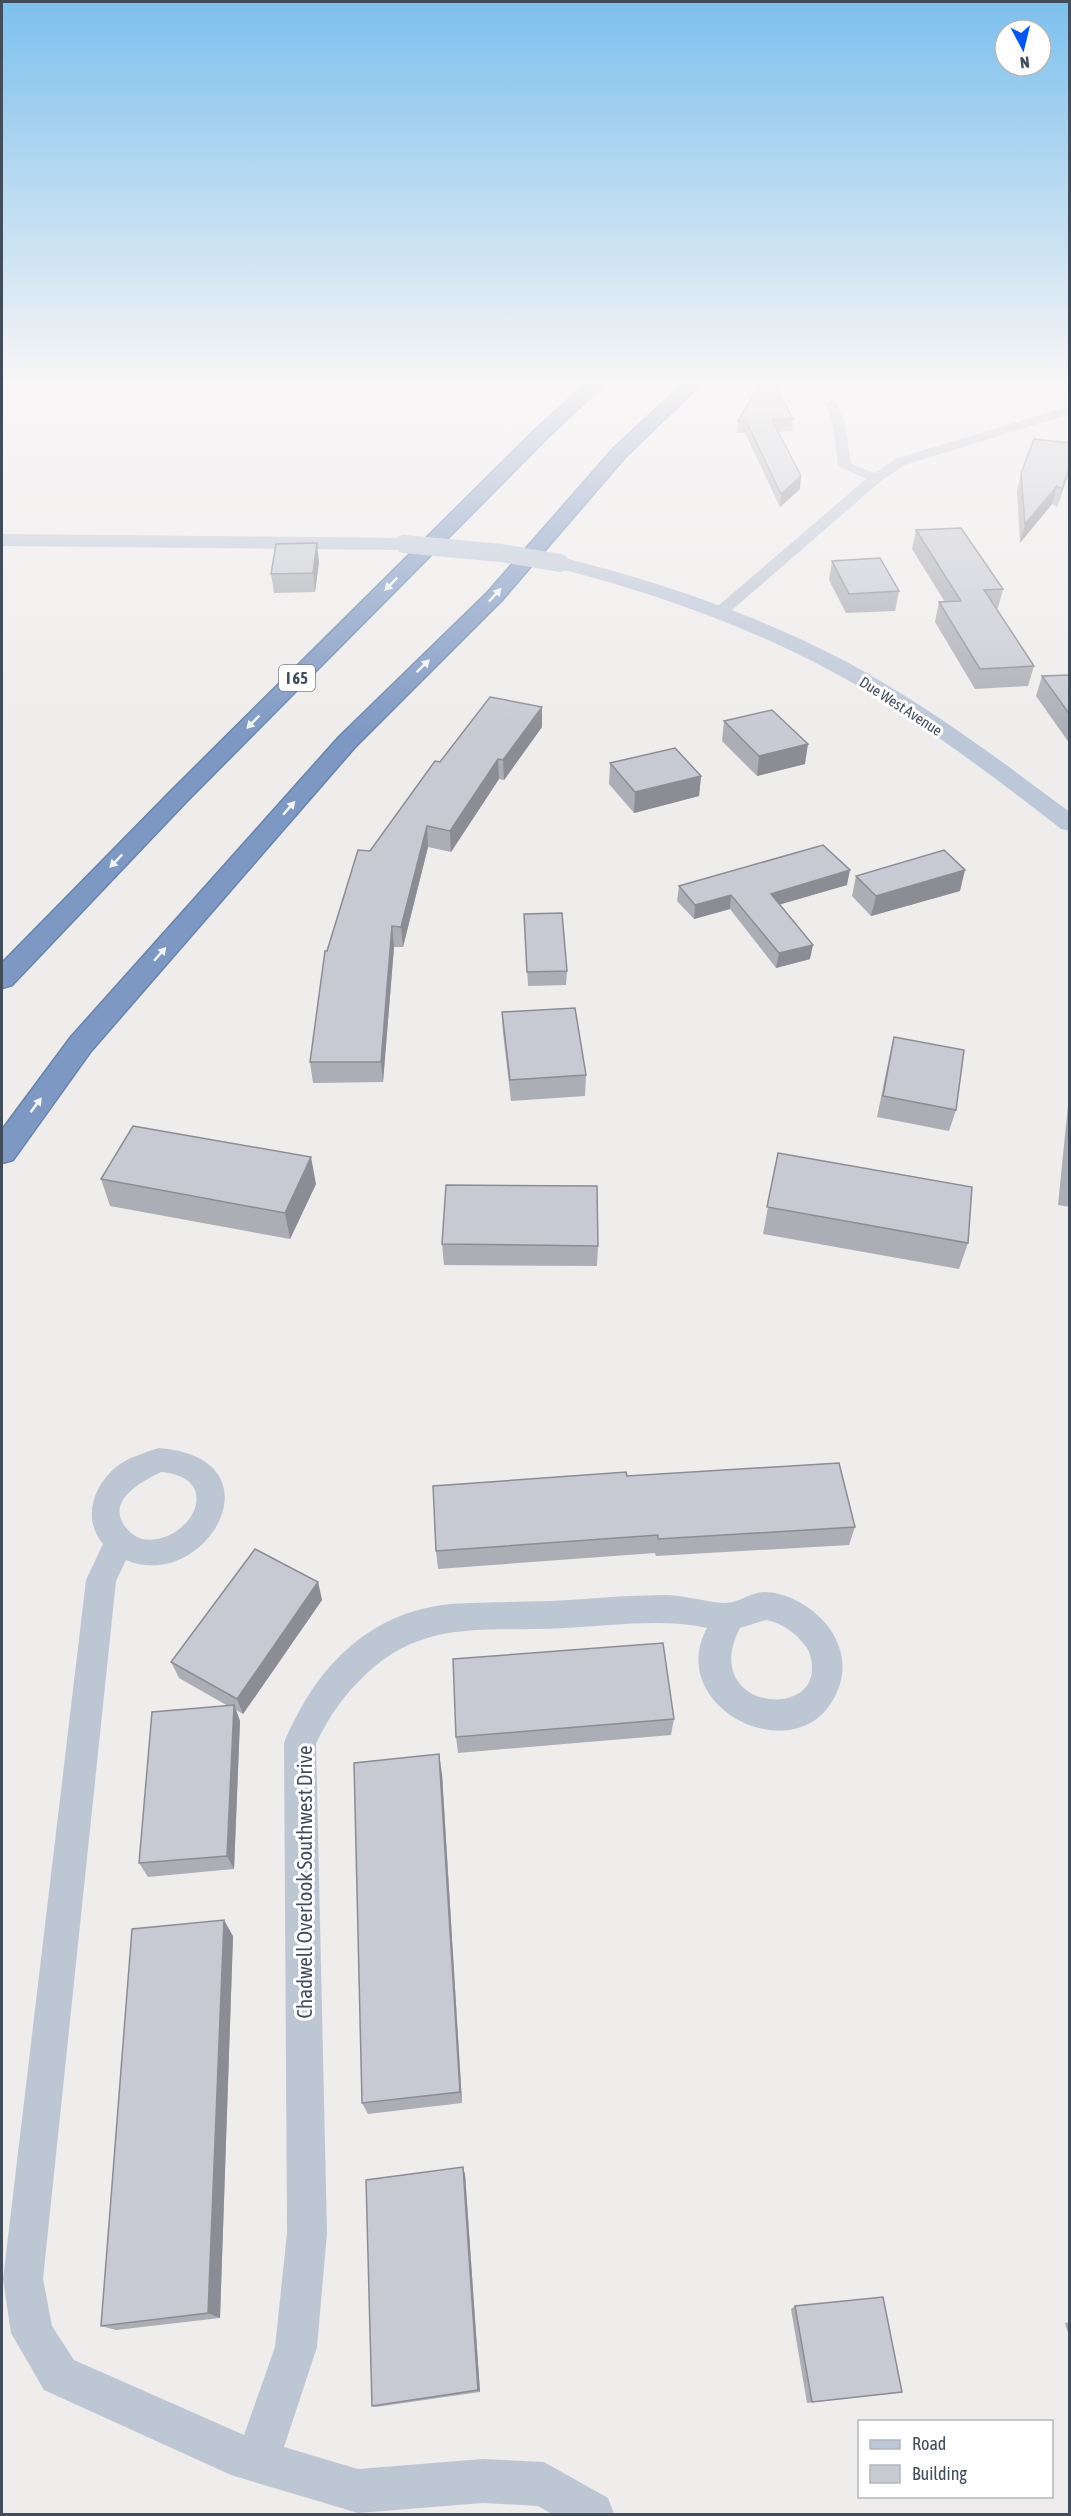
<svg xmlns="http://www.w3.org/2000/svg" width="1071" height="2516" font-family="'Asap Condensed',sans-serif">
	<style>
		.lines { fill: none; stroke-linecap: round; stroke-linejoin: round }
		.highway-casing { stroke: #6983ad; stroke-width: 3 }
		.street { fill: #bdc7d4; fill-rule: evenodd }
		.secondary { fill: #bcc7d8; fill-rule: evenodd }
		.highway { fill: #7d98c2; fill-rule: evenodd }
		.secondary-bridge { stroke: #bcc7d8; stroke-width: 18 }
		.wall { fill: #abaeb5 }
		.shaded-wall { fill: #8b8d94 }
		.building { fill: #c7cad3; stroke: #8b8d94; stroke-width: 1.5 }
		.oneway { fill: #f2f5f9 }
		.labels { text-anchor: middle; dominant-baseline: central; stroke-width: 6; stroke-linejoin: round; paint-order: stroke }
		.far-street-label { font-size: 15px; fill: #424d5b; stroke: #fff }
		.shield { fill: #fff; stroke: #7b828c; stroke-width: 1.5 }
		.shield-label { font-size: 16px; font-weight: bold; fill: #424d5b }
		.near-street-label { font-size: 21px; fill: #424d5b; stroke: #fff }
	</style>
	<rect width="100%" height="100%" fill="#efecec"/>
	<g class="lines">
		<!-- highway casing -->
		<g class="highway-casing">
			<g id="highway">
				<polygon points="588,382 606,382 548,437 186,802 12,985 2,988 2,963 170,792 536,429"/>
				<polygon points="685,382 703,382 626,456 502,600 355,747 91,1051 13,1160 2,1163 2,1130 71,1037 339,737 488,592 614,448"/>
			</g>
		</g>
		<!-- street -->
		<g class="street">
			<polygon points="832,400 838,404 845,425 851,464 875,473 895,459 1070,406 1070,414 905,465 881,481 724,617 712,617 710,614 712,611 866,479 838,466 833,425 826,404"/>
			<path d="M159 1448C285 1458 205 1594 126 1560L116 1581 43 2279 52 2326 74 2360 244 2435 275 2347 287 2233 284 1743C315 1669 366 1613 450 1604 483 1602 516 1602 550 1601 589 1599 628 1595 667 1595 687 1596 706 1602 725 1603 739 1603 751 1592 764 1592 790 1592 819 1611 832 1632 844 1652 846 1672 837 1692 801 1776 663 1709 707 1628 661 1618 612 1626 565 1628 489 1633 427 1617 366 1674 344 1695 329 1716 316 1744L327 2233 317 2347 284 2447 358 2469 483 2459 544 2462 608 2498 614 2514H552L538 2506 483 2503 358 2513 231 2475 44 2390 11 2333 3 2279 86 1580 103 1544C82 1519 93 1486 116 1467 127 1458 146 1452 159 1448ZM161 1472C228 1478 188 1547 142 1539 135 1537 128 1531 124 1525 107 1499 143 1481 161 1472ZM766 1620C783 1623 797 1634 807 1648 811 1655 812 1662 812 1670 810 1721 700 1705 740 1628Z"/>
		</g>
		<!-- secondary -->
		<g class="secondary">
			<polygon points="2,534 404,538 414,544 404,550 2,546"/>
			<path d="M560 557C658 581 758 615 847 662 919 701 987 750 1052 799L1070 812V831L1061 829C989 773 914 716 833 672 746 625 649 591 553 567L550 563Z"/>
		</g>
		<!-- highway -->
		<use href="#highway" class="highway"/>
		<!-- secondary-bridge -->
		<polyline class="secondary-bridge" points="404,544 501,553 560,563"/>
	</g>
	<!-- wall -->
	<g class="wall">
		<polygon points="793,419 792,431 778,432 800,489 780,507 745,433 737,433 738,421"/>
		<polygon points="1070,469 1057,507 1052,504 1020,543 1017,491 1021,473"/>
		<polygon points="916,530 1003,589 998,608 996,609 1034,666 1028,686 975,689 935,622 939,602 945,602 912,549"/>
		<polygon points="832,561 899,591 895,611 846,613 829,580"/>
		<polygon points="319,562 315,592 274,593 271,574"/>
		<polygon points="1070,675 1070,744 1036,696 1042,676"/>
		<polygon points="724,721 805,764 757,776 722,741"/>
		<polygon points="542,727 504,780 499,779 451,852 428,847 403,947 394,947 383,1082 313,1083 310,1062 327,951 370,851 440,762"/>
		<polygon points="610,763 701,776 699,796 634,813 609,784"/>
		<polygon points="856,876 960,891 871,916 852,896"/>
		<polygon points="847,885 780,904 810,959 776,968 730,909 694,919 677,901 679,886"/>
		<polygon points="524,914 567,971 566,985 528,986"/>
		<polygon points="502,1012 586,1075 585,1096 511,1101 503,1033"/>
		<polygon points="894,1037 956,1110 949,1131 877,1117 889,1058"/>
		<polygon points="1070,1085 1070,1207 1058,1205"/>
		<polygon points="778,1153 968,1243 959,1269 763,1234"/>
		<polygon points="101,1179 316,1184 290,1239 110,1206"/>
		<polygon points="442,1244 598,1246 597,1266 444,1265"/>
		<polygon points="627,1476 855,1527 849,1545 656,1556 655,1553 438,1569 436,1551"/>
		<polygon points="318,1582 322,1600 243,1714 236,1710 240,1721 234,1869 148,1877 139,1863 228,1706 179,1678 171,1662"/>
		<polygon points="674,1719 671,1735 458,1753 456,1737"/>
		<polygon points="442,1774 462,2103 368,2114 362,2103"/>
		<polygon points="233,1936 220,2318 116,2330 101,2326"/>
		<polygon points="465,2174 480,2392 376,2407 372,2406"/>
		<polygon points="795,2306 902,2392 807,2403 791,2309"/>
		<polygon points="1070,2322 1070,2339 1065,2323"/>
	</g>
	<!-- shaded-wall -->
	<g class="shaded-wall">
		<polygon points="1070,465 1070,469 1057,507 1062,489"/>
		<polygon points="801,476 800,489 780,507 781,494"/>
		<polygon points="1057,486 1052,504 1020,543 1025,524"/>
		<polygon points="317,543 319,562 315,592 313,573"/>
		<polygon points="542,707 542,727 504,780 503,760"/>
		<polygon points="808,744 805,764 757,776 759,756"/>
		<polygon points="498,759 499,779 451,852 450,831"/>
		<polygon points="701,776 699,796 634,813 635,792"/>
		<polygon points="427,826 428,847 403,947 401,927"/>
		<polygon points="850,870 847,885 768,908 771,894"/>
		<polygon points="965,870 960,891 871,916 876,896"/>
		<polygon points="731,895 730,909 694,919 695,905"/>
		<polygon points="392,926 394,947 383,1082 381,1062"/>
		<polygon points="813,945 810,959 776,968 779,953"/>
		<polygon points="311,1157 316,1184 290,1239 285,1213"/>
		<polygon points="318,1582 322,1600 243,1714 237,1699"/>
		<polygon points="234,1705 240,1721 234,1869 227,1856"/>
		<polygon points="439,1754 442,1774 462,2103 460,2092"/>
		<polygon points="224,1920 233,1936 220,2318 208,2313"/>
		<polygon points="463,2167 465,2174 480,2392 478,2390"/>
	</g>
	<!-- building -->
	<g class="building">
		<polygon points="761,382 774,384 793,419 772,420 801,476 781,494 746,421 738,421"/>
		<polygon points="1034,439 1070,443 1070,465 1062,489 1057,486 1025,524 1021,473"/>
		<polygon points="961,528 1003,589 984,590 1034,666 980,669 939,602 961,601 916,530"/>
		<polygon points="317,543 313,573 271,574 276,544"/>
		<polygon points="880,558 899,591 849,594 832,561"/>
		<polygon points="1070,675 1070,715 1042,676"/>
		<polygon points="490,697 542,707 503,760 498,759 450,831 427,826 401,927 392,926 381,1062 310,1062 325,951 327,951 358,850 370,851 435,761 440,762"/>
		<polygon points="772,710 808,744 759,756 724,721"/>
		<polygon points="675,748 701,776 635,792 610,763"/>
		<polygon points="823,845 850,870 771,894 813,945 779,953 731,895 695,905 679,886"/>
		<polygon points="944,850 965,870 876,896 856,876"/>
		<polygon points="562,913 567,971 527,972 524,914"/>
		<polygon points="575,1008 586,1075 510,1080 502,1012"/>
		<polygon points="894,1037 964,1050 956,1110 883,1096"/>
		<polygon points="133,1126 311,1157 285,1213 101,1179"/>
		<polygon points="778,1153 972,1187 968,1243 767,1207"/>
		<polygon points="446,1185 597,1186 598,1246 442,1244"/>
		<polygon points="839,1463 855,1527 658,1539 658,1535 436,1551 433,1486 626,1472 627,1476"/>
		<polygon points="255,1549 318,1582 237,1699 171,1662"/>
		<polygon points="663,1643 674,1719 456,1737 453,1659"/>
		<polygon points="234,1705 227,1856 139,1863 152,1712"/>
		<polygon points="439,1754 460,2092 362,2103 354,1763"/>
		<polygon points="224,1920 208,2313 101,2326 132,1929"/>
		<polygon points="463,2167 478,2390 372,2406 366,2180"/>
		<polygon points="883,2297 902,2392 812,2402 795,2306"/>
	</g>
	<!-- one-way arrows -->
	<defs><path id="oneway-solid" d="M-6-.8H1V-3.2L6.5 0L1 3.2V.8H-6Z" transform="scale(1.5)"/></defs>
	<g class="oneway">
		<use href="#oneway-solid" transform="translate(391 584) rotate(135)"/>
		<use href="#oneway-solid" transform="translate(495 595) rotate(-47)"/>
		<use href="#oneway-solid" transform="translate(423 666) rotate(-44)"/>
		<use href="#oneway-solid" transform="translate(253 722) rotate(135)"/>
		<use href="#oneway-solid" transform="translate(289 808) rotate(-49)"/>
		<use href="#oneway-solid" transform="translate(116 861) rotate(134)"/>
		<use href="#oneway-solid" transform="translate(160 954) rotate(-49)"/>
		<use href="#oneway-solid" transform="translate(36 1105) rotate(-53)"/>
	</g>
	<!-- sky -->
	<linearGradient id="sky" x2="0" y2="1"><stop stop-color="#7cc0ed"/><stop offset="0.52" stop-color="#f8f6f6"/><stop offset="1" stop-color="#f8f6f6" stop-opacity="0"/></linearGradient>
	<rect width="1071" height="735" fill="url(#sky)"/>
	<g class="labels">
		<!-- far-street labels -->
		<g class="far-street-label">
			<text transform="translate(901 706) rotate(33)">Due West Avenue</text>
		</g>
		<!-- shield labels -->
		<rect class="shield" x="279" y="665" width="36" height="26" rx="4.5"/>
		<g class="shield-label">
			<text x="297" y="678">I 65</text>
		</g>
		<!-- near-street labels -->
		<g class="near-street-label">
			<text transform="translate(304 1882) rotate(-90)">Chadwell Overlook Southwest Drive</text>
		</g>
	</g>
	<!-- border -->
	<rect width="1071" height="2516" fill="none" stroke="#424d5b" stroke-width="6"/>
	<!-- legend -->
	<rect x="858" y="2420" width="195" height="78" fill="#ffffff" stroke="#b3b8bd" stroke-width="1.5"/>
	<rect x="870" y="2440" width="30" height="9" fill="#bcc7d8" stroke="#b3b8bd" stroke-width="1.5"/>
	<text x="912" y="2450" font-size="18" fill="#424d5b">Road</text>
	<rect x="870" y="2465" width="30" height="18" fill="#c7cad3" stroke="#b3b8bd" stroke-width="1.5"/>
	<text x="912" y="2480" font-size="18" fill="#424d5b">Building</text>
	<!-- north arrow -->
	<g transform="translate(1023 48) rotate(173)"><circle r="28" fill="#ffffff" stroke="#b3b8bd" stroke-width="1.5"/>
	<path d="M0-4.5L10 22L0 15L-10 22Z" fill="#0556f0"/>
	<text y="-9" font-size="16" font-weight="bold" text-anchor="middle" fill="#424d5b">N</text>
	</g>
</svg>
